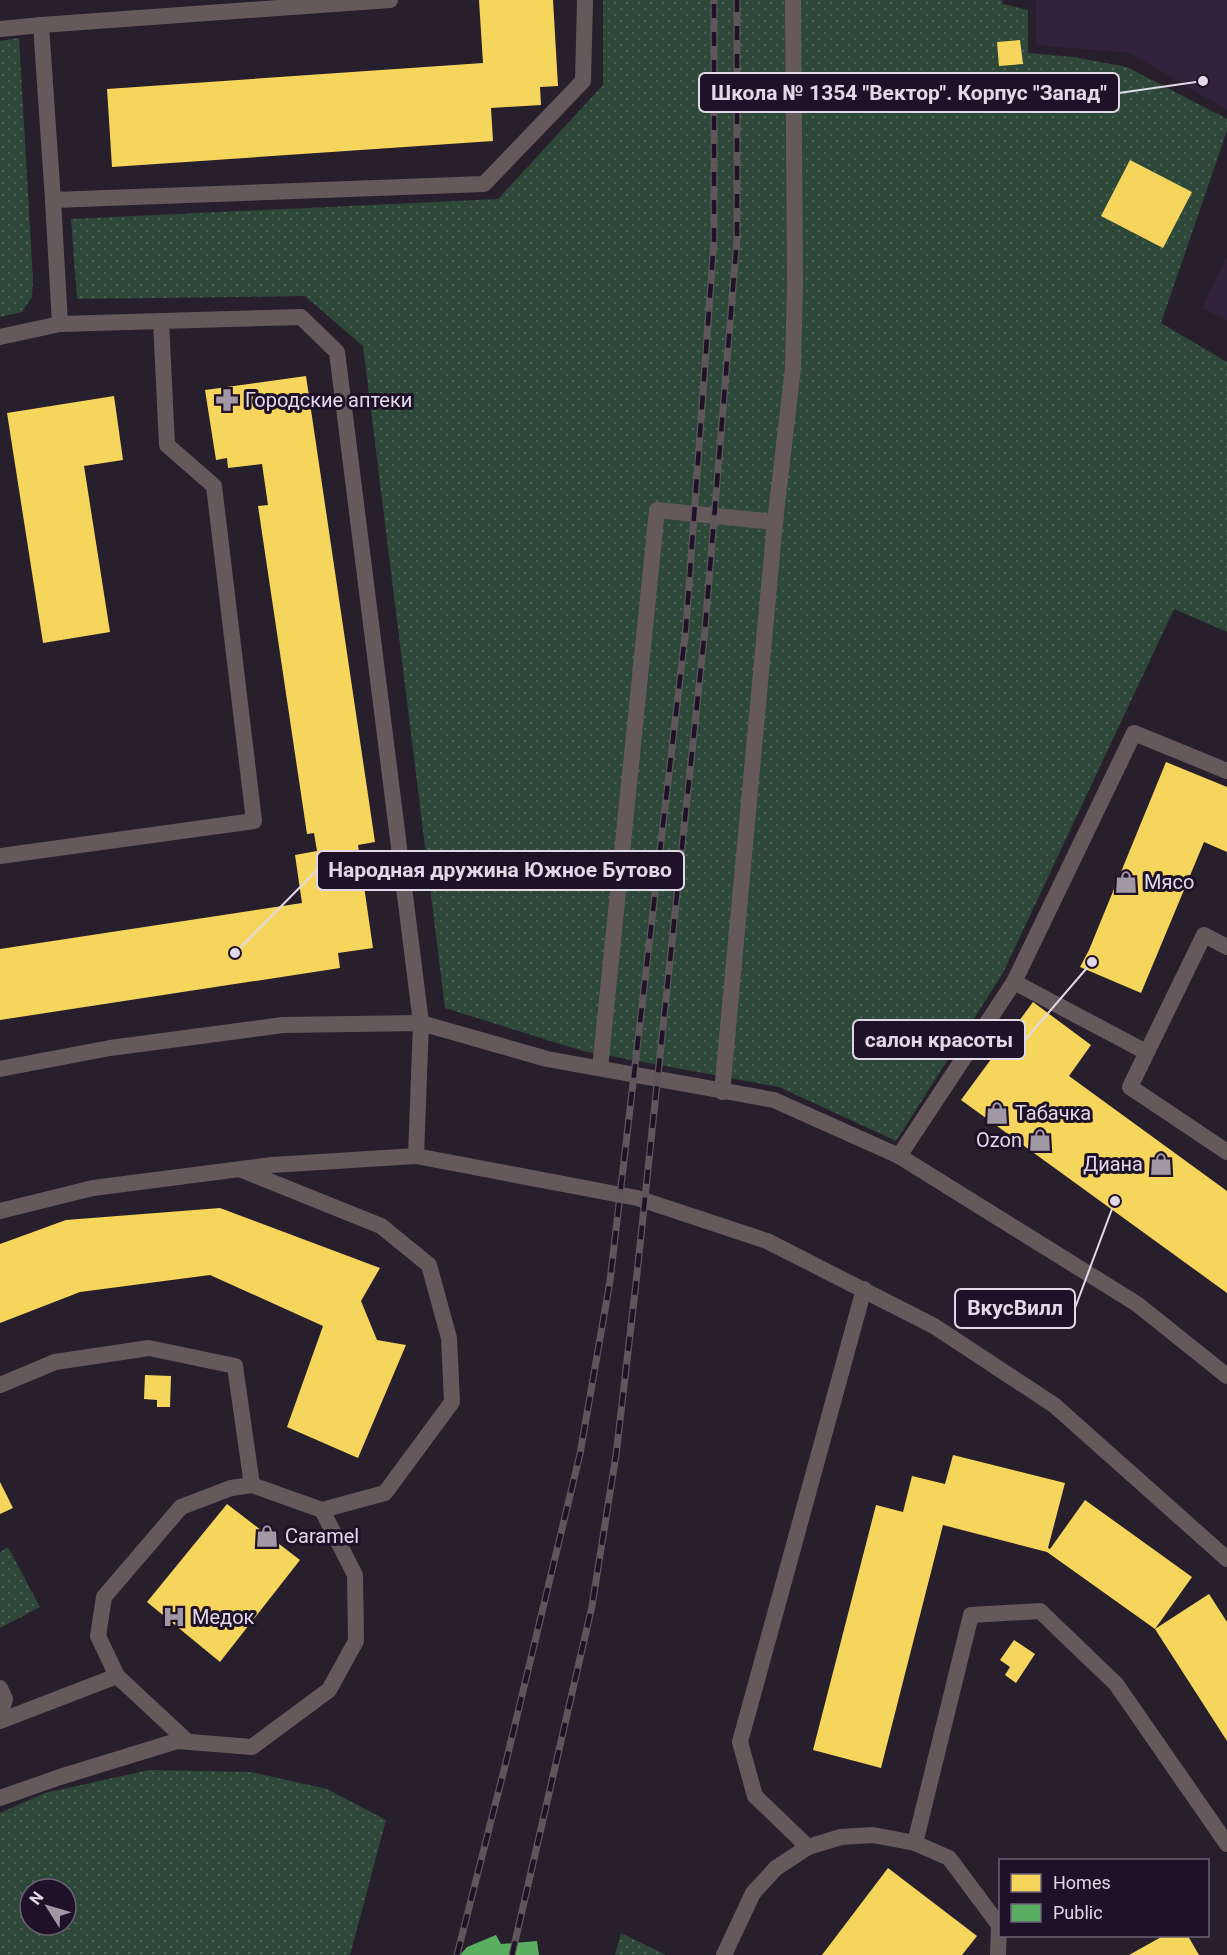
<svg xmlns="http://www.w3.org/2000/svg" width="1227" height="1955" font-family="Roboto,sans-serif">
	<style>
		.built { fill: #32213b }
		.park { fill: url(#park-dots); fill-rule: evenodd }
		.homes { fill: #f6d55c }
		.public { fill: #5aae61 }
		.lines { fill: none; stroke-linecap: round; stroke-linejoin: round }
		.lane { stroke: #66595b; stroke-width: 16 }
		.rail-casing { stroke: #5f565b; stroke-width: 7 }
		.rail { stroke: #1f1127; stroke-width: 4.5; stroke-dasharray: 14; stroke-linecap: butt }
		.labels { text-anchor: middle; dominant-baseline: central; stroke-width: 6; stroke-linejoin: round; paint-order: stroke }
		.poi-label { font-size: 20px; fill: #e2d9e8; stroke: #1f1127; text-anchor: start }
		.leader { fill: none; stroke: #e2d9e8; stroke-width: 2 }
		.callout-dot { fill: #e2d9e8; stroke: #1f1127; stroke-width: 2 }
		.callout { fill: #1f1127; stroke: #e2d9e8; stroke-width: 2 }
		.callout-label { font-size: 21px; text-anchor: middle; font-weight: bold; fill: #e2d9e8 }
	</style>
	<defs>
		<pattern id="park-dots" width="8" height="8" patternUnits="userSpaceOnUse" patternTransform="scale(1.5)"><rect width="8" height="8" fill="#2d4738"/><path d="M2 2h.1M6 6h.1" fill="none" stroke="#4b6155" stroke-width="1.8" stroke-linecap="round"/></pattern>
	</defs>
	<rect width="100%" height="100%" fill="#281f2c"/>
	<!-- built -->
	<g class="built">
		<polygon points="1036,0 1227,0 1227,110 1130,53 1036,45"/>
		<polygon points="1227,257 1227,321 1202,308"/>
	</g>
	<!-- park -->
	<g class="park">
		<polygon points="603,0 1002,0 1003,4 1028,10 1028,53 1073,57 1127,67 1227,119 1227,131 1161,323 1227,362 1227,632 1174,609 1003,973 896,1141 779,1087 583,1051 445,1008 363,346 305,296 77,299 71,219 498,199 603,85"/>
		<polygon points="19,38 33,280 32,297 22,312 0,317 0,41"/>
		<polygon points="8,1547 40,1607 0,1628 0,1552"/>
		<path d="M149 1770 251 1772 327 1789 386 1820 350 1955H0V1813L45 1793ZM30 1889H66V1925H30Z"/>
		<polygon points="621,1933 666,1955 615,1955"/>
	</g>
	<!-- homes -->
	<g class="homes">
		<polygon points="479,0 553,0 558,86 540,87 541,105 491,108 493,141 112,167 107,89 483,63"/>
		<polygon points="1020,40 1023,64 999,66 997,42"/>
		<polygon points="1130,160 1192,192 1163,248 1101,216"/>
		<polygon points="306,376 375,842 358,845 373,948 338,953 340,968 0,1020 0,949 302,903 295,855 317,851 314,833 307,834 258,506 268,505 262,464 228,468 227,458 216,460 205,390"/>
		<polygon points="114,396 123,460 84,466 110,632 43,643 7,413"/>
		<polygon points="1166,762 1227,787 1227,852 1204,842 1141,993 1080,967 1089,950"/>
		<polygon points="1033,1002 1091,1045 1069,1076 1227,1191 1227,1293 961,1100"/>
		<polygon points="220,1208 380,1268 361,1301 377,1340 406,1345 358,1458 287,1427 323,1326 210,1275 80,1292 0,1323 0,1244 66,1220"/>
		<polygon points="145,1375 171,1376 170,1407 157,1407 157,1400 144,1399"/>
		<polygon points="953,1455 1065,1483 1048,1548 1050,1549 1085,1500 1192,1577 1155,1629 1209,1594 1227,1622 1227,1741 1155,1629 1047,1552 943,1525 881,1768 813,1750 876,1505 903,1512 912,1476 945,1484"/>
		<polygon points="0,1482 13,1508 0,1514"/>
		<polygon points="227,1504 300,1560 220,1662 147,1602"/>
		<polygon points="1014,1640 1035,1654 1016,1683 1005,1675 1010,1667 1000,1660"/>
		<polygon points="888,1868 977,1936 962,1955 822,1955"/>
		<polygon points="1163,1936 1188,1936 1199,1955 1129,1955"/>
	</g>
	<!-- public -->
	<polygon class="public" points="496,1935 501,1944 537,1941 539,1955 460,1955 467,1947"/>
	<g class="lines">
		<!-- lane -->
		<g class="lane">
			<polyline points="0,29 41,25"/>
			<polyline points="53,200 41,25 390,0"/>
			<polyline points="60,324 53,200 484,184 583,81 585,0"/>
			<polyline points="0,337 60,324 301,317 337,352 421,1023 416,1156"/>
			<polyline points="0,856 254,821 214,486 167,445 161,321"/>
			<polyline points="1227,947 1204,935 1130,1087 1227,1152"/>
			<polyline points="1014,982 1146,1052"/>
			<polyline points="600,1068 657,510 775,522"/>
			<polyline points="0,1069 110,1048 283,1025 421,1023 547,1059 774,1100 899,1156 1137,1304 1227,1376"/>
			<polyline points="722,1092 775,522 793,368 795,284 793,0"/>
			<polyline points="899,1156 1014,982 1134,733 1227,771"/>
			<polyline points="242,1170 381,1226 429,1265 449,1338 452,1402 385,1493 322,1510"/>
			<polyline points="0,1211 93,1188 272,1165 416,1156 637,1198 767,1241 934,1326 1054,1405 1227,1559"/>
			<polyline points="0,1385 55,1362 149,1348 235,1366 252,1485 322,1510 355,1575 356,1641 329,1690 252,1747 177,1741 60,1777 0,1798"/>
			<polyline points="0,1688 5,1699 0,1716"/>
			<polyline points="0,1721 117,1676"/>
			<polyline points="188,1742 117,1676 98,1636 104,1597 181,1507 231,1488 252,1485"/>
			<polyline points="915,1843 971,1615 1040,1611 1116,1684 1227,1844"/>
			<polyline points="808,1847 755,1796 740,1742 864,1289"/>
			<polyline points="724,1955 753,1893 776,1868 808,1847 841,1837 873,1835 915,1843 949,1858 999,1925 998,1955"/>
		</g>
		<!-- rail casing -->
		<g class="rail-casing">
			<g id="rail">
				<polyline points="457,1955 506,1762 580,1454 610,1281 686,627 714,240 714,0"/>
				<polyline points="512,1955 592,1606 616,1455 636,1283 705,629 737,239 737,0"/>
			</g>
		</g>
		<!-- rail -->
		<use href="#rail" class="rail"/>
	</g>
	<!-- icons -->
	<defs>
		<g id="pharmacy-bare" transform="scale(1.8)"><path d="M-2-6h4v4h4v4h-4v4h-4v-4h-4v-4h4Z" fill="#a198a6" stroke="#1f1127" stroke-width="2.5" paint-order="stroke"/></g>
		<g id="shop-bare" transform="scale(1.8)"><path d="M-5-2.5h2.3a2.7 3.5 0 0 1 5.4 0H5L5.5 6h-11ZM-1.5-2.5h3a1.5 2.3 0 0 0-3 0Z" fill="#a198a6" stroke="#1f1127" stroke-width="2.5" paint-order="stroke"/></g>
		<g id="hospital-bare" transform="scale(1.8)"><path d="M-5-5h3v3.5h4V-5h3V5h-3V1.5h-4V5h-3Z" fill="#a198a6" stroke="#1f1127" stroke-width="2.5" paint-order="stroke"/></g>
	</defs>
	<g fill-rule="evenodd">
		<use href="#pharmacy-bare" x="227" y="400"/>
		<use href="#shop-bare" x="1126" y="882"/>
		<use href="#shop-bare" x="997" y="1113"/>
		<use href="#shop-bare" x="1040" y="1140"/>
		<use href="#shop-bare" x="1161" y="1164"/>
		<use href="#shop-bare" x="267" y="1536"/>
		<use href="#hospital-bare" x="174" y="1617"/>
	</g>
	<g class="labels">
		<!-- poi labels -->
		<g class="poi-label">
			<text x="245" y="400">Городские аптеки</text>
			<text x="1144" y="882">Мясо</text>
			<text x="1015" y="1113">Табачка</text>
			<text x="1022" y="1140" text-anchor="end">Ozon</text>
			<text x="1143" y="1164" text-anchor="end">Диана</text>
			<text x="285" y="1536">Caramel</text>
			<text x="192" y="1617">Медок</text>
		</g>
	</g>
	<!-- callouts -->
	<path class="leader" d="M1203 81L1119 93M235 953L317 870M1092 962L1025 1040M1115 1201L1075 1308"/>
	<g class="callout-dot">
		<circle cx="1203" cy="81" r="6"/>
		<circle cx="235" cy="953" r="6"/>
		<circle cx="1092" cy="962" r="6"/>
		<circle cx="1115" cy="1201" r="6"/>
	</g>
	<g class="callout">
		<rect x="699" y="73" width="420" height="39" rx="6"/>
		<rect x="317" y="851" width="367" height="39" rx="6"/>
		<rect x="853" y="1020" width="172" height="39" rx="6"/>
		<rect x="955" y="1289" width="120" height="39" rx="6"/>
	</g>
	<g class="callout-label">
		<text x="909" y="100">Школа № 1354 "Вектор". Корпус "Запад"</text>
		<text x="500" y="877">Народная дружина Южное Бутово</text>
		<text x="939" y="1047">салон красоты</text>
		<text x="1015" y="1315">ВкусВилл</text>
	</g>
	<!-- legend -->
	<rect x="999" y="1859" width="210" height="78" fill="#1f1127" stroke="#6d6174" stroke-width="1.5"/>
	<rect x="1011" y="1874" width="30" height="18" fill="#f6d55c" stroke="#6d6174" stroke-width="1.5"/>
	<text x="1053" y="1889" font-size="18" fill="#e2d9e8">Homes</text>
	<rect x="1011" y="1904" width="30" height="18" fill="#5aae61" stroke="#6d6174" stroke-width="1.5"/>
	<text x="1053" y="1919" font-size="18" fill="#e2d9e8">Public</text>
	<!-- north arrow -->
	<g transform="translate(48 1907) rotate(307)"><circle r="28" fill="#1f1127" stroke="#6d6174" stroke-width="1.5"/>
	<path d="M0-4.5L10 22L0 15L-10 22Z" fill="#a198a6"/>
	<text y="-9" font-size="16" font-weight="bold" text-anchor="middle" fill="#e2d9e8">N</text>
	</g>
</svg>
